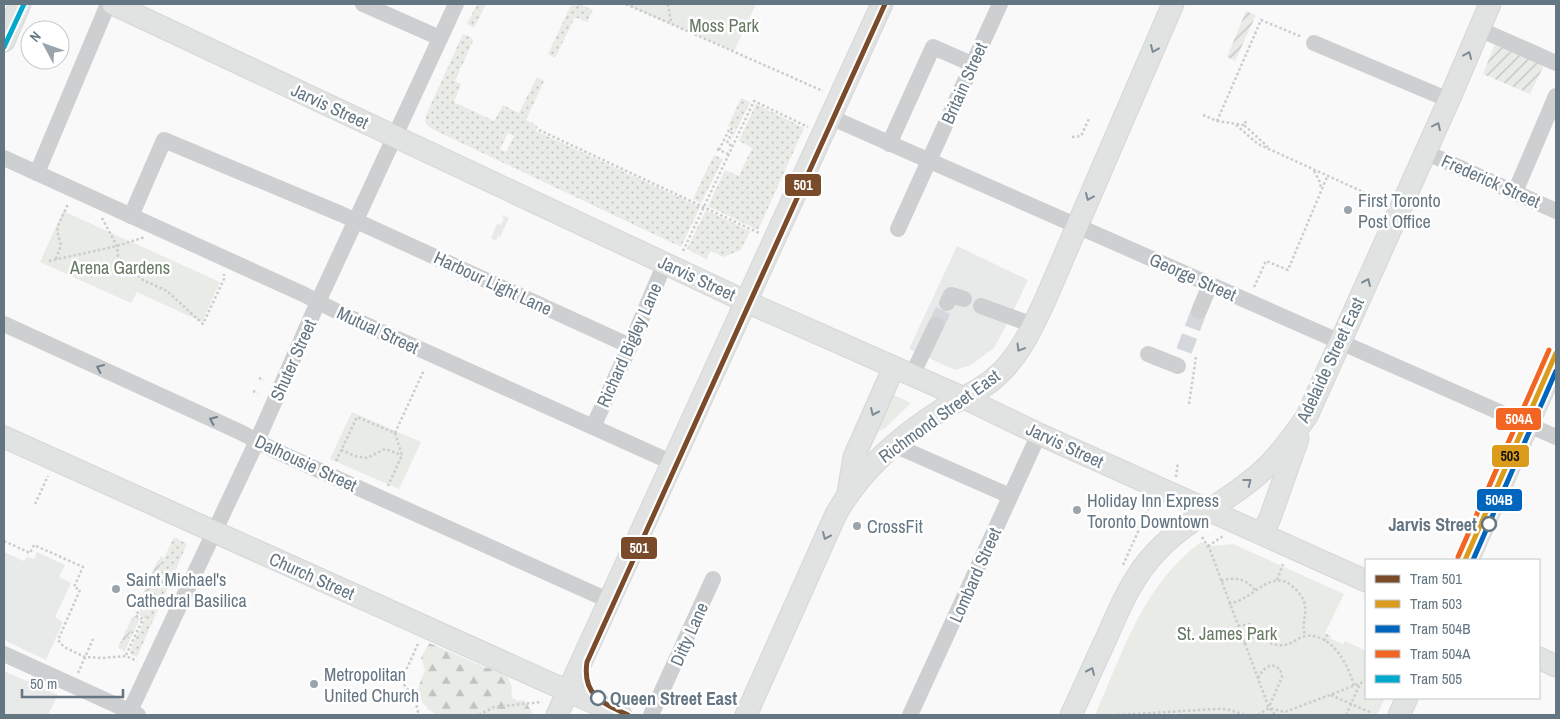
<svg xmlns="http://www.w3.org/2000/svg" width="1560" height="719" font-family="'Archivo Narrow',sans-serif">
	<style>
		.built { fill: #e8e9e9 }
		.grass { fill: url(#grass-dots); fill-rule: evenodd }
		.forest { fill: url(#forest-firs) }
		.park { fill: #e8ebe6 }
		.garden { fill: url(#garden-furrows) }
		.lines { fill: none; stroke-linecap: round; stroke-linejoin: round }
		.minor-tunnel { stroke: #d4d8dc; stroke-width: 16; stroke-dasharray: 16 8; stroke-linecap: butt }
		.major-casing { stroke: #d5d6d7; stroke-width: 23 }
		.path { stroke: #cbcccd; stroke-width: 2.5; stroke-dasharray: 2.5 2.5; stroke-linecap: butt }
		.minor { stroke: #cecfd0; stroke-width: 16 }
		.major { stroke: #e1e2e2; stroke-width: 21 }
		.tram-1-casing { stroke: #fff; stroke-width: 9 }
		.tram-2-casing { stroke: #fff; stroke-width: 9 }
		.tram-3-casing { stroke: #fff; stroke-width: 9 }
		.tram-4-casing { stroke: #fff; stroke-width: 9 }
		.tram-5-casing { stroke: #fff; stroke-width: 9 }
		.tram-1 { stroke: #7a4b2a; stroke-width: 5 }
		.tram-2 { stroke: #da9c1a; stroke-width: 5 }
		.tram-3 { stroke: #0065bd; stroke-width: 5 }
		.tram-4 { stroke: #f26522; stroke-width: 5 }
		.tram-5 { stroke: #00a9ce; stroke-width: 5 }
		.oneway { stroke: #7e8c96 }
		.oneway2 { stroke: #707f8b }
		.poi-dot { fill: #99a4ac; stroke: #fff; stroke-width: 2 }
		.stop-dot { fill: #fff; stroke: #657683; stroke-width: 2.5 }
		.labels { text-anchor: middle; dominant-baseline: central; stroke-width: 5; stroke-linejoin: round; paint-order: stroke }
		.park-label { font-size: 18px; fill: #687a64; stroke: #fff }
		.street-label { font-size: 18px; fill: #657683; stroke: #fff }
		.poi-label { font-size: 18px; fill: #657683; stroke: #fff; text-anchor: start }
		.stop-label { font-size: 18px; font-weight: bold; fill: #657683; stroke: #fff; text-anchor: end }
		.line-badge { stroke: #fff; stroke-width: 2 }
		.badge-label { font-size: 14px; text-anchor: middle; font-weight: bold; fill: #fff }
		.pale-badge-label { font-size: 14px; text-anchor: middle; font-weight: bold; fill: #111 }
	</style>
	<defs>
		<pattern id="grass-dots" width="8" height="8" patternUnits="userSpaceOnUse" patternTransform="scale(1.25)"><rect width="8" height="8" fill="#e8ebe6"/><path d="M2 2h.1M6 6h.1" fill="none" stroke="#c0c3c0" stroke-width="1.8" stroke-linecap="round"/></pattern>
		<pattern id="forest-firs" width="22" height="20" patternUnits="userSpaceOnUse" patternTransform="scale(1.25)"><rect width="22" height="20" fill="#e8ebe6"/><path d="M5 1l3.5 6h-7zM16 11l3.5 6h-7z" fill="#c0c3c0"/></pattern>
		<pattern id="garden-furrows" width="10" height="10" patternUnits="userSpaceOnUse" patternTransform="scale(1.25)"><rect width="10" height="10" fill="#e8ebe6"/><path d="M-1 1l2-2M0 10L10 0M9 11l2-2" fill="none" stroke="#c0c3c0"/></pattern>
	</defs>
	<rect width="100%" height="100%" fill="#f9f9f9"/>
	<!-- built -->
	<g class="built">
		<polygon points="502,215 509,218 500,237 498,236 496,241 491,238 497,224 501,225 504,218 502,217"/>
		<polygon points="957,246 1028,280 1008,322 994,348 971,365 955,370 909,349"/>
		<polygon points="4,552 24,561 27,557 34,559 37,552 65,565 59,577 71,583 55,617 63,622 46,660 4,640"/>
		<polygon points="4,671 58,695 48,715 4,715"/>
	</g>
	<!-- grass -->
	<g class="grass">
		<polygon points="477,4 486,4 474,28 467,24"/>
		<polygon points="573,4 579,4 593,10 587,22 575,17 555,58 548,54 570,7"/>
		<path d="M463 34 471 37 473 41 455 81 461 84 454 102 494 121 503 105 519 113 536 79 538 78 544 81 526 120 538 126 536 131 700 207 681 247 430 128 425 122 426 115ZM508 133 514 136 506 152 500 149Z"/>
		<polygon points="741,98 750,102 730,143 735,129 728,126"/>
		<polygon points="756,104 804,128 758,230 708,206 725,170 739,176 752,148 739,141"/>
		<polygon points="714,155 723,159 701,203 693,199"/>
		<polygon points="706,210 750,231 741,250 723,257 711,251 706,259 687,249"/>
		<polygon points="174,537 187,544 137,657 130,654 130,651 157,592 150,588"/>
		<polygon points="137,618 140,619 124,652 122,650"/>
	</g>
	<!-- forest -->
	<polygon class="forest" points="429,643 487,668 494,669 508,677 512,687 511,697 517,701 524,700 534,715 434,715 435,714 428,709 416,694 425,670 421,658"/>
	<!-- park -->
	<g class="park">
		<polygon points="624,4 756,4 734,51"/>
		<polygon points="63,211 220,282 202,322 137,292 131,303 40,262"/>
		<polygon points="894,395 911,403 884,429 877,432"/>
		<polygon points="352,412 421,442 399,489 330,459"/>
		<path d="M1201 542 1211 546 1233 544 1344 594 1325 633 1331 636V639L1343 644 1345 641 1366 651V698H1385L1377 715H1095C1123 652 1143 585 1201 542Z"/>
	</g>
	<!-- garden -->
	<g class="garden">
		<polygon points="1246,11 1256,15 1235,61 1227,57"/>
		<polygon points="1497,39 1546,61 1530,94 1483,74"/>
		<polygon points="160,556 164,558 150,588 157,591 145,618 139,615 142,608 143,611 145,611 146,605 152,597 150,595 149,596 143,593 148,583 149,583 148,582 153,571 155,572 153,570 158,560 160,560"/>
		<polygon points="133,616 137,618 122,650 118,648 121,641 123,641 122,640 126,629 129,629 127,628 132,618 134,618"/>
	</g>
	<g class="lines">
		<!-- minor-tunnel -->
		<g class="minor-tunnel">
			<polyline points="936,325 947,303"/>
			<polyline points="1184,351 1199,311"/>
		</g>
		<!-- major casing -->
		<g class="major-casing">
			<g id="major">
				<polyline points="113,4 749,303 964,398 1039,434 1366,581"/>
				<polyline points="4,41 20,4"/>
				<polyline points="4,437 621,715"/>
				<polyline points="848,493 854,457 894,367"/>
				<polyline points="1262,534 1270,518 1298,439"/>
				<polyline points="1468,560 1556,361"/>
				<polyline points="1539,658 1556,666"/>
				<polyline points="557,715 882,4"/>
				<path d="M746 715 836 514C861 470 900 436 943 409 961 398 983 390 998 375 1019 356 1031 330 1043 305L1173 4"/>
				<path d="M1071 715C1083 690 1094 664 1106 639 1120 607 1133 575 1158 550 1188 519 1229 501 1261 472 1279 456 1293 436 1307 416L1449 100 1490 4"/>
				<polyline points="1399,715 1407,698"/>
			</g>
		</g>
		<!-- path -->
		<g class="path">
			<polyline points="626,4 823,91"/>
			<polyline points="668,4 671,23"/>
			<polyline points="1203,115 1217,121 1244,125"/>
			<polyline points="1217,121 1261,20 1302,37"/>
			<polyline points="1246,121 1244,125 1268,147"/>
			<polyline points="1236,125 1258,144 1383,201"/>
			<polyline points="539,130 759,233"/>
			<polyline points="1072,137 1081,136 1089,119"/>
			<polyline points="717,149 728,154"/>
			<polyline points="719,150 730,128 733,130 727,143 732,146"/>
			<polyline points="1314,171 1320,182 1321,189"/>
			<polyline points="102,218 117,246 118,257 143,280 167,291 203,324 224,279 224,274"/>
			<polyline points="683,251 754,101 808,127"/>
			<polyline points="56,259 61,245 57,231 58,226 68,204"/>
			<polyline points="49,261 117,246 145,237"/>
			<polyline points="1254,287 1266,261 1288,270 1327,177"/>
			<polyline points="259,378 264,380"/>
			<polyline points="253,391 258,393"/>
			<polyline points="1189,404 1196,357"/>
			<polyline points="395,433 424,370"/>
			<polyline points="341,450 355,456 367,458 385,449 402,455"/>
			<polyline points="336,461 357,417 395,433 402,455 388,486"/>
			<polyline points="1176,477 1178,462"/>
			<polyline points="35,504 48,476"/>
			<polyline points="1202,537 1210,550 1269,708 1275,715"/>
			<polyline points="4,541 30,553 34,545 83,567 74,587 80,590 58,640 64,647 85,657 102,658 126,656 137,661"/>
			<polyline points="1208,546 1223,536"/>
			<polyline points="1123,565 1151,503"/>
			<polyline points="1277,580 1283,564"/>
			<path d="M1221 581C1235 576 1246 579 1255 590"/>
			<path d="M1229 604C1234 602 1240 601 1244 598 1259 590 1275 571 1292 586 1297 590 1301 595 1304 601 1308 614 1301 622 1305 636"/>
			<path d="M1238 626 1249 624C1255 636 1271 647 1285 645 1292 644 1299 637 1306 636 1332 633 1349 666 1354 686"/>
			<polyline points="1324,641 1329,632"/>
			<polyline points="418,644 401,681 414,697 419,715"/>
			<polyline points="1244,644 1248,639 1257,636"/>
			<polyline points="126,655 143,619 136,616 140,608"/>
			<polyline points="78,673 93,639"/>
			<path d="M1258 678C1261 672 1265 667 1272 665L1280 669 1282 677 1269 707"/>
			<polyline points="1331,695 1372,713"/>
			<polyline points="479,715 494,707 542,702"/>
			<polyline points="1118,715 1216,709 1226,709 1246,715"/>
			<polyline points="1258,715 1269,708 1285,712 1366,681"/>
			<polyline points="1346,715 1360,684"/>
		</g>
		<!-- minor -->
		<g class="minor">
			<polyline points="363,4 440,38"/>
			<polyline points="1479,29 1556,63"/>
			<polyline points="1314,43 1449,100"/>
			<polyline points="830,117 1556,437"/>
			<polyline points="889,144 933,47 972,64"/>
			<polyline points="1425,152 1556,211"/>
			<polyline points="4,158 303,294 342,314 673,463"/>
			<polyline points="37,173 108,4"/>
			<polyline points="1515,192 1556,96"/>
			<polyline points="131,216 164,140 341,214 630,346"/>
			<polyline points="898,229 1000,4"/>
			<polyline points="947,303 951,295 964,299"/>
			<polyline points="981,306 1033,325"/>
			<polyline points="1199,311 1210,285"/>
			<polyline points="4,324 240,432 276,451 610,601"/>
			<polyline points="1148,354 1178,366"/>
			<polyline points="912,375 936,325"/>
			<polyline points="593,427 630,346 665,263"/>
			<polyline points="894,445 1010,496"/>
			<polyline points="4,654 138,715"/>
			<polyline points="128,715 257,441 318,302 456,4"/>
			<polyline points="651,715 713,579"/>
			<polyline points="910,715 1039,434"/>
		</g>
		<!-- major -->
		<use href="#major" class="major"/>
		<!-- tram-1 casing -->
		<g class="tram-1-casing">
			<path id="tram-1" d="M628 715C602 703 582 695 587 662L885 4"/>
		</g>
		<!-- tram-2 casing -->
		<g class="tram-2-casing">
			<polyline id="tram-2" points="1465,560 1556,353"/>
		</g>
		<!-- tram-3 casing -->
		<g class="tram-3-casing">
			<polyline id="tram-3" points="1473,560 1556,371"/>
		</g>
		<!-- tram-4 casing -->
		<g class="tram-4-casing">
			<polyline id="tram-4" points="1458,557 1549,350"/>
		</g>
		<!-- tram-5 casing -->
		<g class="tram-5-casing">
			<polyline id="tram-5" points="4,47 24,4"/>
		</g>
		<!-- tram-1 -->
		<use href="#tram-1" class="tram-1"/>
		<!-- tram-2 -->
		<use href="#tram-2" class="tram-2"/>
		<!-- tram-3 -->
		<use href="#tram-3" class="tram-3"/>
		<!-- tram-4 -->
		<use href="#tram-4" class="tram-4"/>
		<!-- tram-5 -->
		<use href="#tram-5" class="tram-5"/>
	</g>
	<!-- one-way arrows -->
	<defs><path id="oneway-chevron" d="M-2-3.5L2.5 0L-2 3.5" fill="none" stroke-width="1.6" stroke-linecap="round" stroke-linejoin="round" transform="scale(1.25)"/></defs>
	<g class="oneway">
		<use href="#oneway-chevron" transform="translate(1154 49) rotate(113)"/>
		<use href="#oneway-chevron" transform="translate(1468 55) rotate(-67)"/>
		<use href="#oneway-chevron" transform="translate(1437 126) rotate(-65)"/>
		<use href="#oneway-chevron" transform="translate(1089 197) rotate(113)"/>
		<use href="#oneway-chevron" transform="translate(1367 282) rotate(-66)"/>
		<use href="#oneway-chevron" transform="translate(1020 348) rotate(121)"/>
		<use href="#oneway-chevron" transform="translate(874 412) rotate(114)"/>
		<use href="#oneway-chevron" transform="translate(1248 482) rotate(-38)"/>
		<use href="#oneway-chevron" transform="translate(826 536) rotate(114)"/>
		<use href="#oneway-chevron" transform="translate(1091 671) rotate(-66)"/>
	</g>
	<g class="oneway2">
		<use href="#oneway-chevron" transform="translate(100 368) rotate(-155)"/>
		<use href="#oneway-chevron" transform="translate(213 420) rotate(-156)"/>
	</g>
	<!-- markers -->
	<g class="poi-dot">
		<circle cx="1348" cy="210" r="5"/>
		<circle cx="1077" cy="510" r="5"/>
		<circle cx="857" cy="526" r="5"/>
		<circle cx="116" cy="589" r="5"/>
		<circle cx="314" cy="684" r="5"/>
	</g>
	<g class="stop-dot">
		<circle cx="1489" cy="524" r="7"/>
		<circle cx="598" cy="698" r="7"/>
	</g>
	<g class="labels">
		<!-- park labels -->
		<g class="park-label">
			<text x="724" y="25">Moss Park</text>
			<text x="120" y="267">Arena Gardens</text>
			<text x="1227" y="633">St. James Park</text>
		</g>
		<!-- street labels -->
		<g class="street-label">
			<text transform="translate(964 83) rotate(-66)">Britain Street</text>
			<text transform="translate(330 106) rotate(25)">Jarvis Street</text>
			<text transform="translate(1491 181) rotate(24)">Frederick Street</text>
			<text transform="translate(1193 277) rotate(24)">George Street</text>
			<text transform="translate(697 278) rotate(25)">Jarvis Street</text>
			<text transform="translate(493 283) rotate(25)">Harbour Light Lane</text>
			<text transform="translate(378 330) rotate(25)">Mutual Street</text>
			<text transform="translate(629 345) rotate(-66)">Richard Bigley Lane</text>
			<text transform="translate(293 360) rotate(-66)">Shuter Street</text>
			<text transform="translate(1330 360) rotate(-65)">Adelaide Street East</text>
			<text transform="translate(939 416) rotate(-36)">Richmond Street East</text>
			<text transform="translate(1065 445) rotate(25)">Jarvis Street</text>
			<text transform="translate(306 463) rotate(25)">Dalhousie Street</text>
			<text transform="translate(975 575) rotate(-66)">Lombard Street</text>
			<text transform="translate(312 576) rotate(24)">Church Street</text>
			<text transform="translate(689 634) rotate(-66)">Ditty Lane</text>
		</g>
		<!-- poi labels -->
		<g class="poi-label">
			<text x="1358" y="200">First Toronto<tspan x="1358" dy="21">Post Office</tspan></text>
			<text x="1087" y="500">Holiday Inn Express<tspan x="1087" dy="21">Toronto Downtown</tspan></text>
			<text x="867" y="526">CrossFit</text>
			<text x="126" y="579">Saint Michael's<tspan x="126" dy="21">Cathedral Basilica</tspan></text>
			<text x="324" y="674">Metropolitan<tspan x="324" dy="21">United Church</tspan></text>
		</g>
		<!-- stop labels -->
		<g class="stop-label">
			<text x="1477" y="524">Jarvis Street</text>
			<text x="610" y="698" text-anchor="start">Queen Street East</text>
		</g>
	</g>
	<g class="line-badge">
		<rect x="784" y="173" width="38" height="24" rx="5" fill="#7a4b2a"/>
		<rect x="1495" y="407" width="47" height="24" rx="5" fill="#f26522"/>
		<rect x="1491" y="444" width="39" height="24" rx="5" fill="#da9c1a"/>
		<rect x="1476" y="488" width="47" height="24" rx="5" fill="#0065bd"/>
		<rect x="620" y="536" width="38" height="24" rx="5" fill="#7a4b2a"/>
	</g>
	<g class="badge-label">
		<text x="803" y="190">501</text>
		<text x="1519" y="424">504A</text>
		<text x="1499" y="505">504B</text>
		<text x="639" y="553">501</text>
	</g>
	<g class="pale-badge-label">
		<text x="1510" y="461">503</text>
	</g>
	<!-- border -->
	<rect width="1560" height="719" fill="none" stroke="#657683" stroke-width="10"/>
	<!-- legend -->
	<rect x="1365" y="559" width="175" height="140" fill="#ffffff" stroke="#c1c8cd"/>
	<rect x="1375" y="575" width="25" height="8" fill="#7a4b2a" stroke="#c1c8cd"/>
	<text x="1410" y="584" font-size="15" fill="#657683">Tram 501</text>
	<rect x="1375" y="600" width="25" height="8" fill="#da9c1a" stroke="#c1c8cd"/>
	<text x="1410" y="609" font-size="15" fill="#657683">Tram 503</text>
	<rect x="1375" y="625" width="25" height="8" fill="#0065bd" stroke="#c1c8cd"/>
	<text x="1410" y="634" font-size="15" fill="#657683">Tram 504B</text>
	<rect x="1375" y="650" width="25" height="8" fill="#f26522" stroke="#c1c8cd"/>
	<text x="1410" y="659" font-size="15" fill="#657683">Tram 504A</text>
	<rect x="1375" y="675" width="25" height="8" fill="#00a9ce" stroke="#c1c8cd"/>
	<text x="1410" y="684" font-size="15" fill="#657683">Tram 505</text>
	<!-- north arrow -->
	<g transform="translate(45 45) rotate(311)"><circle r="24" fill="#ffffff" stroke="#c1c8cd"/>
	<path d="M0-4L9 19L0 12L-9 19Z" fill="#99a4ac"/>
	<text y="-8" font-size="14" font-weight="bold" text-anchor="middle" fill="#657683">N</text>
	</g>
	<!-- scale -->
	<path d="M22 689v8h101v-8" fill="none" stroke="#657683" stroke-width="2.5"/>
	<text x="30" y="689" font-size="15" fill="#657683" stroke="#ffffff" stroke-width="4" paint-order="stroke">50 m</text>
</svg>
